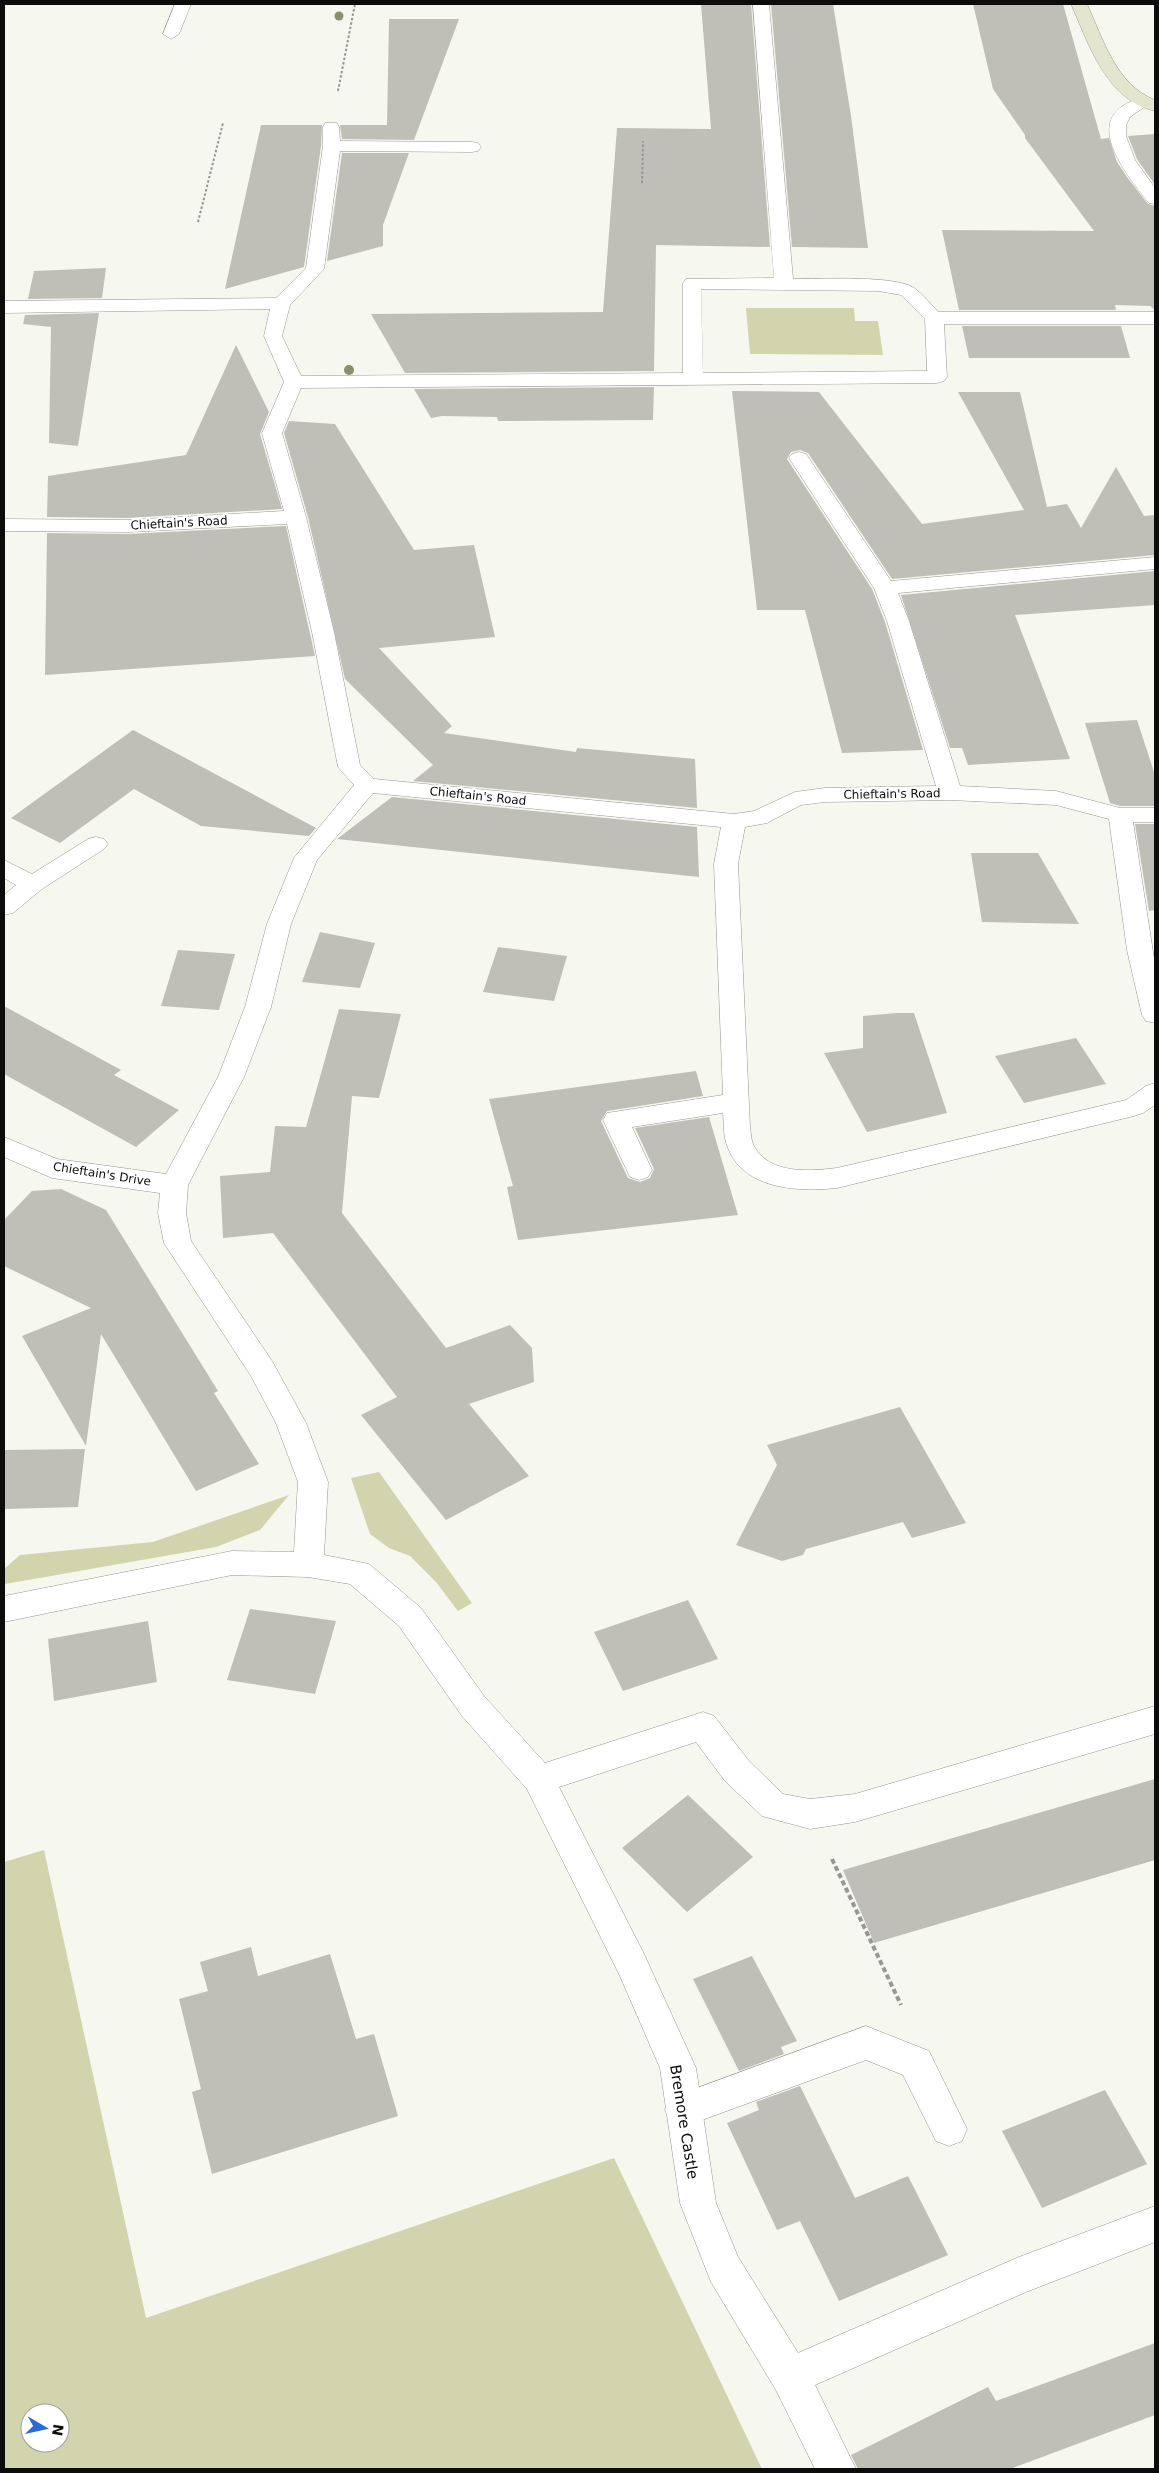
<svg xmlns="http://www.w3.org/2000/svg" width="1159" height="2473" font-family="'DejaVu Sans',sans-serif">
	<style>
		.green { fill: #d2d4ad; fill-rule: evenodd }
		.building { fill: #bfbfb8 }
		.lines { fill: none; stroke-linecap: round; stroke-linejoin: round }
		.lane-casing { stroke: #95968f; stroke-width: 1 }
		.street-casing { stroke: #95968f; stroke-width: 1 }
		.secondary-casing { stroke: #95968f; stroke-width: 1 }
		.path-far1 { stroke: #969791; stroke-width: 2; stroke-dasharray: 2.5 2; stroke-linecap: butt }
		.path { stroke: #969791; stroke-width: 4; stroke-dasharray: 5 3; stroke-linecap: butt }
		.lane { fill: #fff; fill-rule: evenodd }
		.street { fill: #fff; fill-rule: evenodd }
		.secondary { fill: #e4e5ce; fill-rule: evenodd }
		.tree { fill: #8d8e6e }
		.labels { text-anchor: middle; dominant-baseline: central; stroke-width: 4.5; stroke-linejoin: round; paint-order: stroke }
		.street-label { font-size: 12px; fill: #0c0d0a; stroke: #fff }
		.near-street-label { font-size: 15px; fill: #0c0d0a; stroke: #fff }
	</style>
	<rect width="100%" height="100%" fill="#f6f7ef"/>
	<!-- green -->
	<g class="green">
		<polygon points="746,308 854,308 855,321 878,321 883,355 750,354"/>
		<polygon points="379,1472 472,1603 458,1611 436,1582 410,1556 389,1548 370,1534 351,1478"/>
		<polygon points="289,1495 260,1530 216,1547 5,1584 4,1569 20,1555 153,1542"/>
		<path d="M44 1850 146 2318 614 2158 762 2469H4V1862ZM30 2413H60V2443H30Z"/>
	</g>
	<!-- building -->
	<g class="building">
		<polygon points="701,4 751,4 770,247 656,245 654,371 405,373 371,314 603,312 617,128 711,129"/>
		<polygon points="771,4 833,4 851,116 868,248 792,247"/>
		<polygon points="973,4 1063,4 1101,139 1109,138 1117,162 1127,177 1148,204 1155,206 1155,310 1150,306 1115,305 1116,310 959,310 942,230 1094,231 1025,138 1025,135 993,89"/>
		<polygon points="389,19 459,19 414,140 342,139 340,125 387,125"/>
		<polygon points="261,125 322,125 321,146 304,267 225,289"/>
		<polygon points="1155,134 1155,185 1137,159 1128,136"/>
		<polygon points="342,153 409,153 383,225 383,246 327,261"/>
		<polygon points="106,268 102,298 28,299 34,271"/>
		<polygon points="99,313 78,446 49,443 51,327 23,324 25,315"/>
		<polygon points="962,326 1121,326 1130,358 969,358"/>
		<polygon points="236,345 269,412 260,434 282,509 127,518 47,517 48,476 186,455"/>
		<polygon points="654,387 653,420 498,421 497,417 442,416 431,418 414,389"/>
		<polygon points="732,391 819,392 922,524 1024,510 958,392 1020,392 1047,507 1067,504 1081,528 1116,467 1144,516 1155,515 1155,555 892,579 808,453 800,450 791,452 787,459 872,589 885,622 923,750 842,753 805,610 757,610"/>
		<polygon points="289,421 335,424 414,550 474,545 495,637 379,648 452,726 444,733 576,752 577,748 695,759 697,808 413,781 433,765 345,679 308,517 284,433"/>
		<polygon points="286,526 315,656 45,675 47,533 127,534"/>
		<polygon points="1155,571 1155,605 1015,615 1070,759 968,765 962,748 950,748 901,595"/>
		<polygon points="1137,720 1155,775 1155,806 1120,806 1110,803 1085,723"/>
		<polygon points="133,730 316,828 309,836 201,826 134,789 60,843 11,818"/>
		<polygon points="392,797 697,827 699,877 337,839"/>
		<polygon points="1135,824 1155,824 1155,910 1149,911"/>
		<polygon points="971,853 1038,853 1079,924 982,922"/>
		<polygon points="320,932 375,943 360,988 302,982"/>
		<polygon points="498,947 567,956 554,1001 483,992"/>
		<polygon points="178,950 235,954 219,1010 161,1006"/>
		<polygon points="4,1006 121,1070 114,1075 179,1110 136,1147 4,1074"/>
		<polygon points="339,1009 401,1014 379,1098 352,1096 342,1213 446,1348 510,1325 532,1348 534,1382 469,1404 529,1476 446,1520 361,1415 397,1397 273,1233 223,1238 220,1176 270,1172 275,1126 306,1127"/>
		<polygon points="896,1013 914,1013 947,1113 867,1132 824,1053 863,1048 863,1016"/>
		<polygon points="1076,1038 1106,1084 1024,1103 995,1056"/>
		<polygon points="696,1071 703,1096 607,1111 601,1121 628,1178 640,1182 650,1178 654,1169 635,1128 709,1117 738,1215 518,1240 507,1187 513,1186 489,1099"/>
		<polygon points="61,1189 106,1210 218,1391 214,1393 259,1464 196,1491 101,1334 86,1446 22,1336 91,1308 4,1266 4,1220 32,1191"/>
		<polygon points="900,1407 966,1523 912,1538 903,1522 806,1549 803,1555 782,1561 736,1545 777,1465 767,1445"/>
		<polygon points="85,1449 78,1507 4,1509 4,1450"/>
		<polygon points="688,1600 718,1659 623,1691 594,1632"/>
		<polygon points="250,1609 336,1621 315,1694 227,1680"/>
		<polygon points="148,1621 157,1682 54,1701 48,1639"/>
		<polygon points="1155,1779 1155,1860 874,1943 843,1870"/>
		<polygon points="688,1795 753,1857 687,1912 622,1848"/>
		<polygon points="251,1947 258,1976 330,1954 356,2039 374,2034 398,2116 212,2174 192,2092 201,2089 179,1999 208,1991 200,1962"/>
		<polygon points="752,1956 797,2041 781,2047 784,2054 739,2071 693,1979"/>
		<polygon points="800,2086 855,2198 908,2176 948,2255 839,2301 800,2221 777,2230 727,2123 759,2110 756,2102"/>
		<polygon points="1105,2090 1147,2164 1042,2208 1002,2131"/>
		<polygon points="1155,2343 1155,2415 1010,2469 858,2469 851,2455 988,2387 996,2401"/>
	</g>
	<g class="lines">
		<!-- lane casing -->
		<g class="lane-casing">
			<polygon id="lane" points="866,2026 929,2051 967,2129 962,2141 949,2146 936,2141 903,2075 866,2060 683,2127 670,2122 665,2110 670,2098"/>
		</g>
		<!-- street casing -->
		<g class="street-casing">
			<g id="street">
				<polygon points="175,4 191,4 179,34 171,39 163,34"/>
				<path d="M753 4H769L793 279C818 279 896 275 914 288 923 294 931 305 939 312H1155V324H944L947 377 944 381 937 383 301 388 282 433 306 517 334 632 360 765 374 779 734 814 754 811 795 792 825 788 936 786 887 621 874 588 789 458 792 454 799 452 806 454 891 581 1155 557V569L898 593 909 621 960 786 1056 791 1120 808H1155V822H1133L1155 965V1023L1146 1021 1142 1015 1127 950 1109 819 1056 805 950 800 825 802 801 805 767 823 745 827 738 864 750 1127C751 1133 751 1141 754 1146 769 1175 811 1171 837 1168L1126 1100 1146 1086 1155 1083V1105L1143 1113 1134 1116 837 1188C799 1192 744 1190 728 1148 723 1137 724 1124 723 1113L632 1127 652 1170 648 1177 639 1180 630 1177 603 1120 607 1113 723 1095 714 864 721 827 373 793 317 860 291 924 271 1007 244 1077 188 1185 186 1213 191 1241 272 1361 306 1423 328 1482 324 1555 369 1564 421 1608 484 1696 545 1763 703 1712 714 1716 749 1761 783 1794 810 1799 855 1794 1155 1706V1734L855 1822 810 1829 762 1816 725 1781 696 1742 559 1787 644 1954 696 2068 716 2203 738 2257 798 2353 1019 2257 1155 2206V2242L1026 2292 815 2385 856 2469H815L776 2390 711 2282 680 2203 660 2068 619 1974 527 1789 462 1716 399 1626 350 1584 308 1577 232 1575 4 1622V1596L232 1551 294 1552 298 1482 276 1423 251 1376 164 1243 158 1213 160 1193 52 1178 4 1157V1137L57 1159 166 1174 218 1077 245 1007 267 924 294 858 354 785 338 767 312 632 287 524 127 532 4 531V519L127 520 284 511 262 433 284 382 264 336 270 309 4 313V301L276 298 306 268 323 146V127L325 123H337L339 127 340 141 472 142 478 143 481 147 478 151 472 152 340 151 324 269 290 305 282 336 301 376 683 373V283L686 279 774 278ZM701 289 879 291 901 295 925 319 927 371 703 373Z"/>
				<path d="M1142 98 1148 99 1150 103 1130 117 1126 125V136L1135 160 1155 188V204L1149 203C1125 173 1077 114 1142 98Z"/>
				<polygon points="96,837 104,839 108,844 104,849 42,889 13,913 4,915 4,895 16,885 4,878 4,860 32,874 88,839"/>
			</g>
		</g>
		<!-- secondary casing -->
		<g class="secondary-casing">
			<path id="secondary" d="M1071 4H1087C1103 39 1116 85 1155 100V111C1106 100 1089 44 1071 4Z"/>
		</g>
		<!-- path-far1 -->
		<g class="path-far1">
			<polyline points="338,91 355,4"/>
			<polyline points="642,183 643,141"/>
			<polyline points="198,222 223,123"/>
		</g>
		<!-- path -->
		<polyline class="path" points="832,1859 901,2005"/>
		<!-- lane -->
		<use href="#lane" class="lane"/>
		<!-- street -->
		<use href="#street" class="street"/>
		<!-- secondary -->
		<use href="#secondary" class="secondary"/>
	</g>
	<!-- trees -->
	<g class="tree">
		<circle cx="339" cy="16" r="4.5"/>
		<circle cx="349" cy="370" r="5"/>
	</g>
	<g class="labels">
		<!-- street labels -->
		<g class="street-label">
			<text transform="translate(179 523) rotate(-3)">Chieftain's Road</text>
			<text transform="translate(892 794) rotate(-1)">Chieftain's Road</text>
			<text transform="translate(478 796) rotate(6)">Chieftain's Road</text>
			<text transform="translate(102 1174) rotate(9)">Chieftain's Drive</text>
		</g>
		<!-- near-street labels -->
		<g class="near-street-label">
			<text transform="translate(684 2122) rotate(81)">Bremore Castle</text>
		</g>
	</g>
	<!-- border -->
	<rect width="1159" height="2473" fill="none" stroke="#0c0d0a" stroke-width="10"/>
	<!-- north arrow -->
	<g transform="translate(45 2428) rotate(99)"><circle r="24" fill="#ffffff" stroke="#9e9e9d"/>
	<path d="M0-4L9 19L0 12L-9 19Z" fill="#2a6ad7"/>
	<text y="-8" font-size="14" font-weight="bold" text-anchor="middle" fill="#0c0d0a">N</text>
	</g>
</svg>
